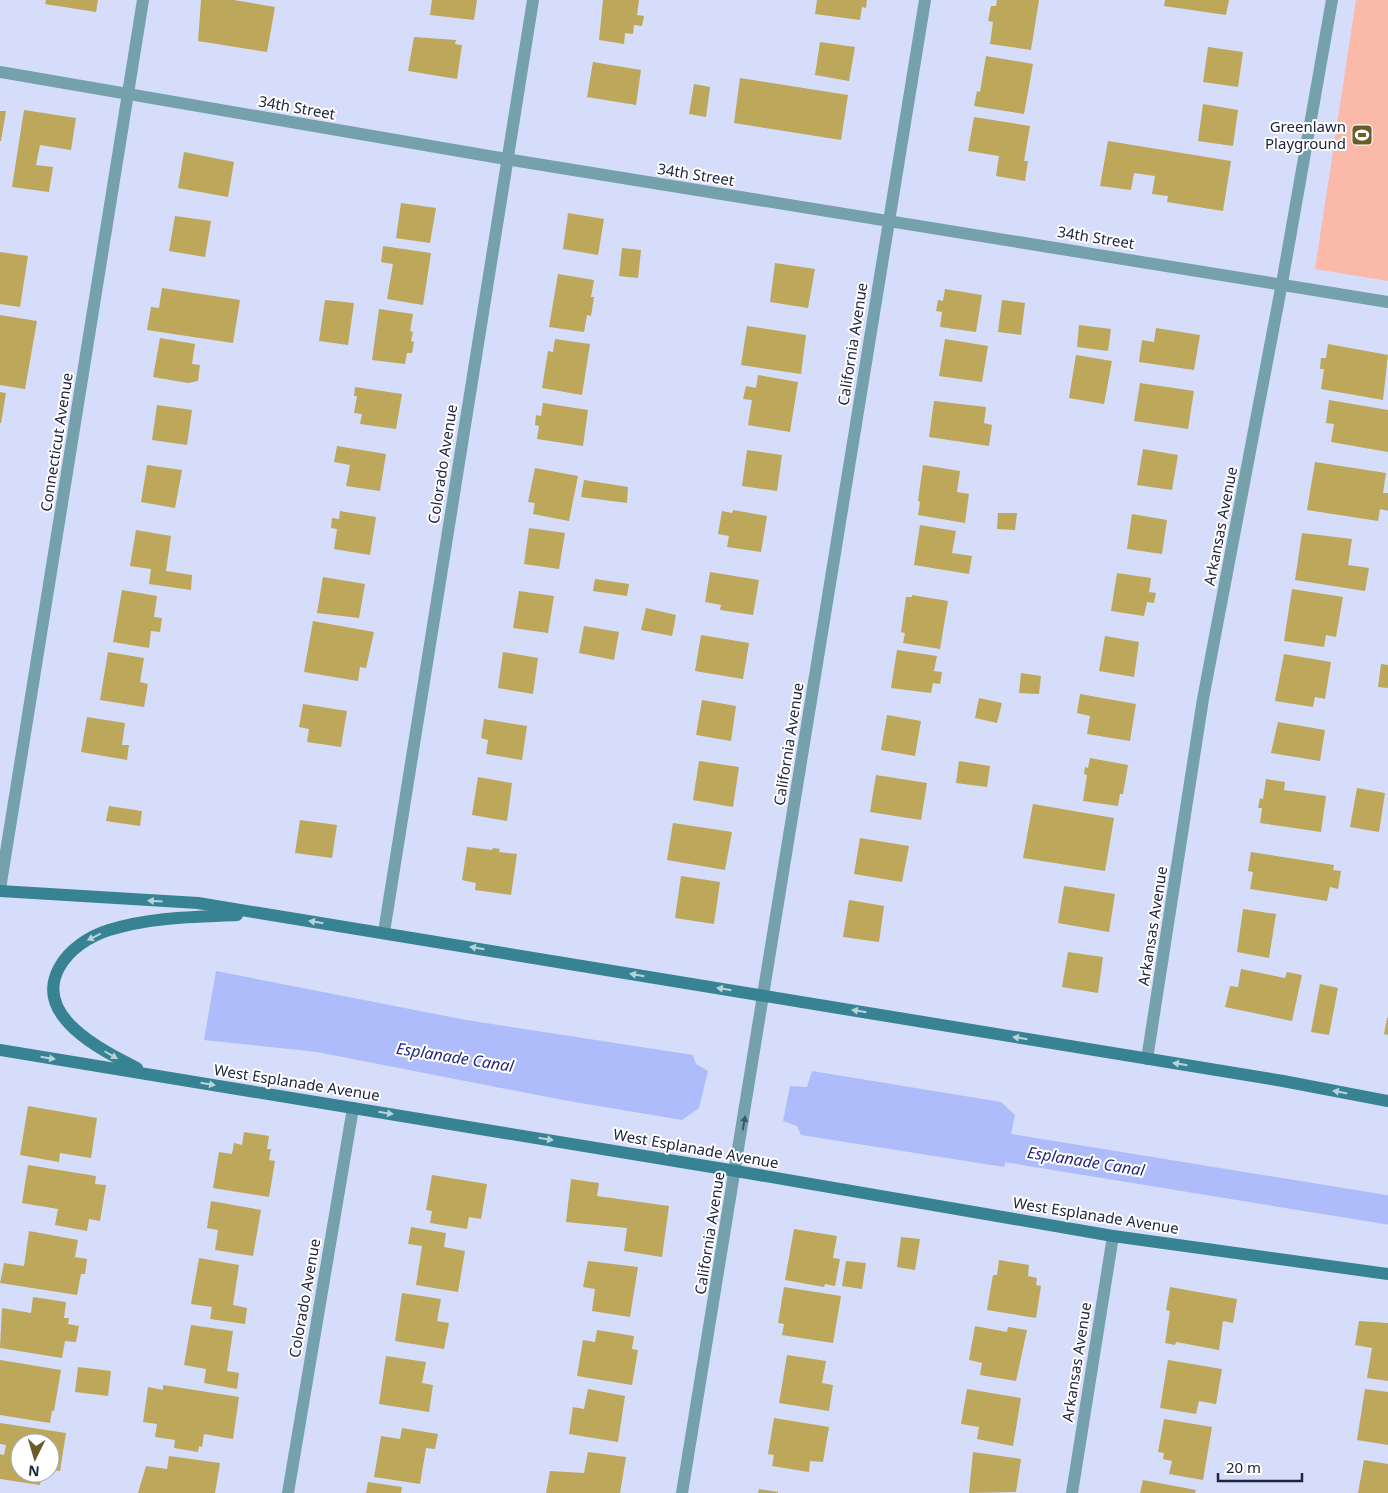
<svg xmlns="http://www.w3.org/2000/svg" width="1388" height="1493" font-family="'Noto Sans',sans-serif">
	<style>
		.green { fill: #fab9a9 }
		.water { fill: #aebcfb }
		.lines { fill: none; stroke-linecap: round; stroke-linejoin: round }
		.canal { stroke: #aebcfb; stroke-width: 29 }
		.building { fill: #bca75a }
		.street { stroke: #74a1ac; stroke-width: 12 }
		.secondary { stroke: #388393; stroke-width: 12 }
		.oneway { fill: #b9d4d9 }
		.oneway2 { fill: #42576b }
		.labels { text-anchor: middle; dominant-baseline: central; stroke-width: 4; stroke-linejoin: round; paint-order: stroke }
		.street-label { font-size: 15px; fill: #202540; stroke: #fff }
		.poi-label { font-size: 15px; fill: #202540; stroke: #fff; text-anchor: end }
		.water-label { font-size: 16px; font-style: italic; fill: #24267e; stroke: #fff }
	</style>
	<rect width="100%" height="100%" fill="#d6ddfa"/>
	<!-- green -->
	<polygon class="green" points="1356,0 1388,0 1388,281 1315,269"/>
	<!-- water -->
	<g class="water">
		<polygon points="216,971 466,1020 693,1055 696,1064 708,1071 699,1108 682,1120 563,1100 317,1052 204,1040"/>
		<polygon points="812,1071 1001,1102 1015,1115 1004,1167 801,1135 797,1126 783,1121 790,1086 807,1087"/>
	</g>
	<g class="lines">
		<!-- canal -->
		<polyline class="canal" points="971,1142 1388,1210"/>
	</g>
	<!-- building -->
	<g class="building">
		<polygon points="46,0 98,0 96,12 45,4"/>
		<polygon points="201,0 234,0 275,7 267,52 198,41"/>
		<polygon points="432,0 477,0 474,20 430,15"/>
		<polygon points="603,0 639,0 637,15 644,16 642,26 634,25 633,34 625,33 624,44 599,40"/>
		<polygon points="817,0 867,0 866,8 862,7 860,20 815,14"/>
		<polygon points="997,0 1039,0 1031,50 990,44 993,22 988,21 991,6 996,6"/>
		<polygon points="1165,0 1229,0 1226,15 1164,6"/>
		<polygon points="414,37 456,40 455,44 462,45 457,79 408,71"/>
		<polygon points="820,42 855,47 849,81 815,75"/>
		<polygon points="1208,47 1243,52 1238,87 1203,82"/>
		<polygon points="986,56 1033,64 1024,114 974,106 977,91 980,92"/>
		<polygon points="593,62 641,70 636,105 587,97"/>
		<polygon points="740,78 848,95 841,140 734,123"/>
		<polygon points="694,84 710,87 706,117 689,114"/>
		<polygon points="1203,104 1238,110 1233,146 1198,141"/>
		<polygon points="24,110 76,118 71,150 40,145 36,165 53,167 49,192 12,187"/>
		<polygon points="0,111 6,111 1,141 0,141"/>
		<polygon points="974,117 1030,126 1024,161 1028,161 1025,181 996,176 999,156 968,151"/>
		<polygon points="1108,141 1231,161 1223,211 1167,202 1168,196 1152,194 1155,176 1134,173 1131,190 1100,186"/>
		<polygon points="184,152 234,162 228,197 178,188"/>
		<polygon points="401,203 436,208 430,243 396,238"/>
		<polygon points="568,213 604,219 598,255 563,249"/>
		<polygon points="175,216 211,221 205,257 169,251"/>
		<polygon points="383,246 431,253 423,305 387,299 393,264 381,262"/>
		<polygon points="622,248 641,250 638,278 619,276"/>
		<polygon points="0,252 28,256 20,307 0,304"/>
		<polygon points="775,263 815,269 808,308 770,302"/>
		<polygon points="558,274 594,280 591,297 594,297 591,316 587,315 584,332 549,327"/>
		<polygon points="162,288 240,300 233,343 147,330 151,307 159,308"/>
		<polygon points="945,289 982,295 976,332 940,327 942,312 936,311 938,300 943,301"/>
		<polygon points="325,300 354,303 348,345 319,341"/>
		<polygon points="1002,300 1025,303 1021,335 998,332"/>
		<polygon points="379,309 413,314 410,331 413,332 411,341 414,342 412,353 407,353 405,364 372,360"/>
		<polygon points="0,315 37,321 25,389 0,385"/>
		<polygon points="1079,325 1111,329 1108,351 1077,347"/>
		<polygon points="747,326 806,335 801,374 741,365"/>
		<polygon points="1156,328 1200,335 1194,370 1139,362 1142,340 1154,342"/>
		<polygon points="160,338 195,344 192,364 200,365 198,381 188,383 153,377"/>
		<polygon points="555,339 590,344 582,395 542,388 548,351 553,352"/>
		<polygon points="945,339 988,346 982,382 939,376"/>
		<polygon points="1328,344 1388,355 1383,400 1321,389 1324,369 1320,369 1321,358 1326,358"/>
		<polygon points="1076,355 1112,361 1104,404 1069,398"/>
		<polygon points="758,375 798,382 790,432 748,425 752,400 743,399 746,386 756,388"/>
		<polygon points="1140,383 1194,391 1188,429 1134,421"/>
		<polygon points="355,387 402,394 396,429 360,424 362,414 354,413 357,396 354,396"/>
		<polygon points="0,392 6,393 1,423 0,423"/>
		<polygon points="1329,400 1388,410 1388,452 1331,442 1334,424 1326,423"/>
		<polygon points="934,401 986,407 984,423 992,425 989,446 929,437"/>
		<polygon points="543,403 588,410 583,446 537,439 539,426 535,425 536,415 541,416"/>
		<polygon points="157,405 192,410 187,445 152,440"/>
		<polygon points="337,446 386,454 380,491 346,486 350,465 334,462"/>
		<polygon points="1143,449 1178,455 1172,490 1137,485"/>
		<polygon points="747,450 782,455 777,491 742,486"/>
		<polygon points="1315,462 1386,473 1383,493 1388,493 1388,511 1380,509 1378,521 1307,510"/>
		<polygon points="147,465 182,470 175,508 141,502"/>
		<polygon points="923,465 960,471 957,492 969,494 965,523 918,515 920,502 918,501"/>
		<polygon points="535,468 578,476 569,521 533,514 535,503 528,502"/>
		<polygon points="584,480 628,487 627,503 581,497"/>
		<polygon points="733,510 767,516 761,552 727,547 729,536 718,534 722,511 732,513"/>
		<polygon points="340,511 376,517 370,555 334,549 337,529 331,528 332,518 339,519"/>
		<polygon points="998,513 1017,513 1015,530 997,529"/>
		<polygon points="1132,514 1167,520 1162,554 1127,549"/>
		<polygon points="920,525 956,531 952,553 972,556 969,574 914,565"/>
		<polygon points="529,528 565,533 559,569 524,564"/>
		<polygon points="136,530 171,536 166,571 192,575 191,590 149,584 151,569 130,566"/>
		<polygon points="1302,533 1352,539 1348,565 1369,568 1365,591 1295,580"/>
		<polygon points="710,572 759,580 753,615 720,610 721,605 705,602"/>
		<polygon points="1117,573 1151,578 1149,592 1156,593 1154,603 1147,602 1144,616 1111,611"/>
		<polygon points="323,577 365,584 359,618 317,613"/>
		<polygon points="595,579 629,584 627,596 593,591"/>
		<polygon points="1292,589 1343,597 1336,637 1326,635 1324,647 1284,641"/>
		<polygon points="122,590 157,596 154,617 162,618 160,632 151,631 149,648 113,642"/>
		<polygon points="519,591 554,596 548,633 513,628"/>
		<polygon points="912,595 948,601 940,649 903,643 905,633 901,632 906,597 912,597"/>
		<polygon points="646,608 676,615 672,636 641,630"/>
		<polygon points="313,621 374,632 366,668 360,667 358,681 304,672"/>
		<polygon points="584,626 619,632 614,660 579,653"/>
		<polygon points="701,635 749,643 743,679 695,671"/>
		<polygon points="1105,636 1139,642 1134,677 1099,671"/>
		<polygon points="897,650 937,656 934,671 942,672 940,684 933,683 931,693 891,688"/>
		<polygon points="108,652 144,658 140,682 148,684 144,707 100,700"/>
		<polygon points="503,652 538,658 533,694 498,688"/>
		<polygon points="1284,654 1331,662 1325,699 1315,697 1313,707 1275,701"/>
		<polygon points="1381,664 1388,665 1388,688 1378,687"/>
		<polygon points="1021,673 1041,676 1039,694 1019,693"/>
		<polygon points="1080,694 1136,704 1130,741 1087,734 1090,716 1077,713"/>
		<polygon points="979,698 1002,703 997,723 975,718"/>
		<polygon points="702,700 736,706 731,741 696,735"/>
		<polygon points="303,704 347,711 341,747 307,742 309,729 299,727"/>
		<polygon points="887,715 921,721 915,756 881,750"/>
		<polygon points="87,717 125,723 122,745 129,745 127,760 81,752"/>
		<polygon points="484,719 527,726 522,760 486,754 488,740 481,738"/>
		<polygon points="1278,722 1325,730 1320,761 1271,753"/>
		<polygon points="1090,758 1128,765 1123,794 1120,794 1118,806 1083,801 1087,775 1084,774 1085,767 1088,768"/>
		<polygon points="699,761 739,767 733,807 693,800"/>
		<polygon points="959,761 990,766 987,787 956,783"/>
		<polygon points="876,775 927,783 921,820 870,812"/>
		<polygon points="478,777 512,783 507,821 472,815"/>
		<polygon points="1266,779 1285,782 1284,790 1326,796 1321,832 1260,823 1262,808 1258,808 1260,798 1263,799"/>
		<polygon points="1357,788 1385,793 1379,832 1350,827"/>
		<polygon points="1033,804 1114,818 1105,871 1023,858"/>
		<polygon points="109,806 142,811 140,826 106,821"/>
		<polygon points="300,820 337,825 332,858 295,853"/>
		<polygon points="673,823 732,832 725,870 667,860"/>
		<polygon points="860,838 909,846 902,882 854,874"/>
		<polygon points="467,847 492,850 493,848 500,849 499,852 517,854 511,895 475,890 476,883 462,880"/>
		<polygon points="1251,852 1334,865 1333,870 1341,871 1338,889 1330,887 1327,901 1250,889 1253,872 1248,871"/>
		<polygon points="681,876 720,882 714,924 675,918"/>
		<polygon points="1064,886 1115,894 1109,932 1058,923"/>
		<polygon points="849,900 884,906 879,942 843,937"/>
		<polygon points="1243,909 1276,914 1269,958 1237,952"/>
		<polygon points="1068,952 1103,957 1098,993 1062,987"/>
		<polygon points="1241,969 1285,978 1287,972 1302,975 1292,1021 1225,1007 1230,986 1238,987"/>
		<polygon points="1320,984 1338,988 1329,1035 1311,1032"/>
		<polygon points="1387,1018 1388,1018 1388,1035 1384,1034"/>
		<polygon points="28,1106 97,1118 91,1158 60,1153 59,1162 20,1155"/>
		<polygon points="244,1132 269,1136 267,1149 271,1149 269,1160 275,1161 269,1197 213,1188 219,1152 232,1154 234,1143 242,1145"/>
		<polygon points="28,1165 96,1176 95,1184 106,1185 100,1221 89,1219 87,1231 55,1225 58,1209 22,1203"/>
		<polygon points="432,1175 487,1184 481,1219 469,1217 467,1229 430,1223 432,1211 426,1210"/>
		<polygon points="571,1179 599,1183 597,1196 669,1206 662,1257 624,1251 627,1228 566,1222"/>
		<polygon points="211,1201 261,1210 253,1256 215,1250 218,1230 207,1228"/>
		<polygon points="411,1227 446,1233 444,1247 465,1251 458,1292 416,1285 422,1246 408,1244"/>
		<polygon points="794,1229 837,1236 833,1258 840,1259 835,1286 825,1284 824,1287 785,1280"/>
		<polygon points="29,1231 78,1240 75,1257 87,1259 85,1274 81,1274 77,1295 0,1283 4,1263 24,1266"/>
		<polygon points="901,1237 920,1239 915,1270 897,1267"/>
		<polygon points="199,1258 239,1265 233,1305 247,1308 245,1324 210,1319 212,1307 191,1304"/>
		<polygon points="999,1260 1029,1265 1028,1276 1037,1278 1036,1285 1041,1286 1036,1318 987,1310 993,1275 997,1275"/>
		<polygon points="588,1261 638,1267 630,1317 592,1311 595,1289 583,1287"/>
		<polygon points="846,1261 866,1263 862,1289 842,1286"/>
		<polygon points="784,1287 841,1296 833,1343 782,1335 784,1324 778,1323"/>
		<polygon points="1170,1287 1237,1299 1233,1323 1223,1321 1219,1350 1176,1342 1175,1345 1165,1343 1170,1311 1166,1310"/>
		<polygon points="402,1293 441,1299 437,1321 449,1323 444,1349 395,1341"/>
		<polygon points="33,1297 66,1302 64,1318 69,1318 68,1324 79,1326 76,1342 65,1341 62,1358 0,1348 2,1308 31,1313"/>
		<polygon points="1359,1321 1388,1323 1388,1381 1367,1378 1372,1348 1355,1345"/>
		<polygon points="191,1325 233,1331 227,1371 239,1373 237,1389 204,1383 206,1369 184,1365"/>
		<polygon points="975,1326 1007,1332 1008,1327 1027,1330 1016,1381 980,1375 982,1363 969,1360"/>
		<polygon points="597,1330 634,1336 632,1349 638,1350 632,1385 577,1376 583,1340 595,1342"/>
		<polygon points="787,1355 826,1361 822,1383 833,1385 829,1411 779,1403"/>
		<polygon points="386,1356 426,1362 422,1383 433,1385 429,1412 379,1404"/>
		<polygon points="0,1360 61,1370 54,1411 52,1411 50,1423 0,1415"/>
		<polygon points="1168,1360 1222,1369 1216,1404 1199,1401 1196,1414 1160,1408"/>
		<polygon points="78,1367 111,1371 108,1396 75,1392"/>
		<polygon points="163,1385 239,1397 233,1439 204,1434 202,1447 199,1446 198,1452 174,1448 175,1440 155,1437 157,1424 143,1422 148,1387 163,1390"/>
		<polygon points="588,1389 625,1396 618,1442 569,1434 573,1407 584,1409"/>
		<polygon points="967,1389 1021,1398 1013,1446 977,1439 979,1427 961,1424"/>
		<polygon points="1365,1389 1388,1392 1388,1445 1357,1440"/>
		<polygon points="774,1418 829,1427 823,1462 810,1461 809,1472 772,1466 774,1455 768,1454"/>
		<polygon points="1164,1419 1212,1427 1203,1480 1169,1474 1172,1461 1163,1459 1164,1453 1158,1452"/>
		<polygon points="0,1423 66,1433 60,1471 50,1470 50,1443 20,1443 20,1473 42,1473 40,1485 0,1479 0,1454 4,1455 6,1445 0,1444"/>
		<polygon points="402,1428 438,1434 435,1449 426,1448 420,1484 374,1477 381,1436 400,1439"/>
		<polygon points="588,1452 626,1457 620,1493 546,1493 550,1471 584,1473"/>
		<polygon points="973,1452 1021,1459 1016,1492 969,1493"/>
		<polygon points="169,1456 220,1463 215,1493 138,1493 146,1466 167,1469"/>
		<polygon points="1364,1460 1388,1464 1388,1493 1358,1493"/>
		<polygon points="1143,1480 1196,1490 1195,1493 1140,1493"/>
		<polygon points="368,1482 402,1487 401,1493 366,1493"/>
		<polygon points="759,1489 778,1492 778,1493 758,1493"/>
	</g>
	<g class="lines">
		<!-- street -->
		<g class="street">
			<polyline points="0,72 506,159 1388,302"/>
			<polyline points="0,889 143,0"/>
			<polyline points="384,932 533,0"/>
			<polyline points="1147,1059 1203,699 1282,283 1332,0"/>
			<polyline points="288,1493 353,1108"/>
			<polyline points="682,1493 925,0"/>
			<polyline points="1072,1493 1113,1236"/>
		</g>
		<!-- secondary -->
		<g class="secondary">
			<polyline points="0,891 198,903 1283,1081 1388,1101"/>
			<polyline points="0,1050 736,1171 1113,1236 1388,1274"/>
			<path d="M137 1068C101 1050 33 1016 59 968 69 949 90 936 109 930 151 917 194 917 237 915"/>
		</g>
	</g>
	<!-- one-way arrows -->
	<defs><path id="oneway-solid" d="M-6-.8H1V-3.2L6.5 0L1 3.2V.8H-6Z" transform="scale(1.25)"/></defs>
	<g class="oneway">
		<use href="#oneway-solid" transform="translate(155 901) rotate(-176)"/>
		<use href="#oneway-solid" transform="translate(316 922) rotate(-171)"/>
		<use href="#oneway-solid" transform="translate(94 937) rotate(154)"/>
		<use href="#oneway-solid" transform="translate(477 948) rotate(-170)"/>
		<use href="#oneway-solid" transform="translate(637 975) rotate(-170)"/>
		<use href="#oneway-solid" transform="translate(724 989) rotate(-171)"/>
		<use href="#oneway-solid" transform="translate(859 1011) rotate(-171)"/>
		<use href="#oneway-solid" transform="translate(1020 1038) rotate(-171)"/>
		<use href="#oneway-solid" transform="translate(111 1055) rotate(30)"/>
		<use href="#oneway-solid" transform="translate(48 1058) rotate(9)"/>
		<use href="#oneway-solid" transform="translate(1180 1064) rotate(-171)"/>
		<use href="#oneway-solid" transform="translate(208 1084) rotate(9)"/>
		<use href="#oneway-solid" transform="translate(1340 1092) rotate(-169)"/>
		<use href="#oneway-solid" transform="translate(386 1113) rotate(9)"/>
		<use href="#oneway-solid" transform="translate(546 1139) rotate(9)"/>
	</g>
	<use class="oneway2" href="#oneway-solid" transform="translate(744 1123) rotate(-80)"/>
	<!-- icons -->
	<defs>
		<g id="stadium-square" transform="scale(1.125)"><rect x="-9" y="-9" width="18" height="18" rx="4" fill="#6a5c29" stroke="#fff"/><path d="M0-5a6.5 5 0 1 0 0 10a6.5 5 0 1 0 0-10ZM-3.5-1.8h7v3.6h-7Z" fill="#fff"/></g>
	</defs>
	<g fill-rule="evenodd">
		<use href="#stadium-square" x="1362" y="135"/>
	</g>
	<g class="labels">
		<!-- street labels -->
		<g class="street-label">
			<text transform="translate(297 107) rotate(10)">34th Street</text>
			<text transform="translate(696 174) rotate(9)">34th Street</text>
			<text transform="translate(1096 237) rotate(9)">34th Street</text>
			<text transform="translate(852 344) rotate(-81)">California Avenue</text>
			<text transform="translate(56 442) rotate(-81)">Connecticut Avenue</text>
			<text transform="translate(442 464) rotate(-81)">Colorado Avenue</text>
			<text transform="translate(1220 526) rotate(-79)">Arkansas Avenue</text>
			<text transform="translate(788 744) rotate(-81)">California Avenue</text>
			<text transform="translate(1152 926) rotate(-81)">Arkansas Avenue</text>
			<text transform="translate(297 1082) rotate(9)">West Esplanade Avenue</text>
			<text transform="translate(696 1148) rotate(10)">West Esplanade Avenue</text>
			<text transform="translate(1096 1215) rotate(9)">West Esplanade Avenue</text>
			<text transform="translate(709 1233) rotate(-81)">California Avenue</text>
			<text transform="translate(304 1298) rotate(-80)">Colorado Avenue</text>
			<text transform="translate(1076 1362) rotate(-81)">Arkansas Avenue</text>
		</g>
		<!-- poi labels -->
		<g class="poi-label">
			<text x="1346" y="126">Greenlawn<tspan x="1346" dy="17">Playground</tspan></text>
		</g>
		<!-- water labels -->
		<g class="water-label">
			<text transform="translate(455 1057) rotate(9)">Esplanade Canal</text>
			<text transform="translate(1086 1161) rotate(9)">Esplanade Canal</text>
		</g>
	</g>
	<!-- north arrow -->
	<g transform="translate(35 1458) rotate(185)"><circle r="24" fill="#ffffff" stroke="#a6a8b3"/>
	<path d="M0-4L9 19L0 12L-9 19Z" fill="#6a5c29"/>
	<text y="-8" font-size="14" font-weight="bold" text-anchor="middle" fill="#202540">N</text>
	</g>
	<!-- scale -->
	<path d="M1218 1473v8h84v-8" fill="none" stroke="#202540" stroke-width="2.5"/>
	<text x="1226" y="1473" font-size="15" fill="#202540" stroke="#ffffff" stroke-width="4" paint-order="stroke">20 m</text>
</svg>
